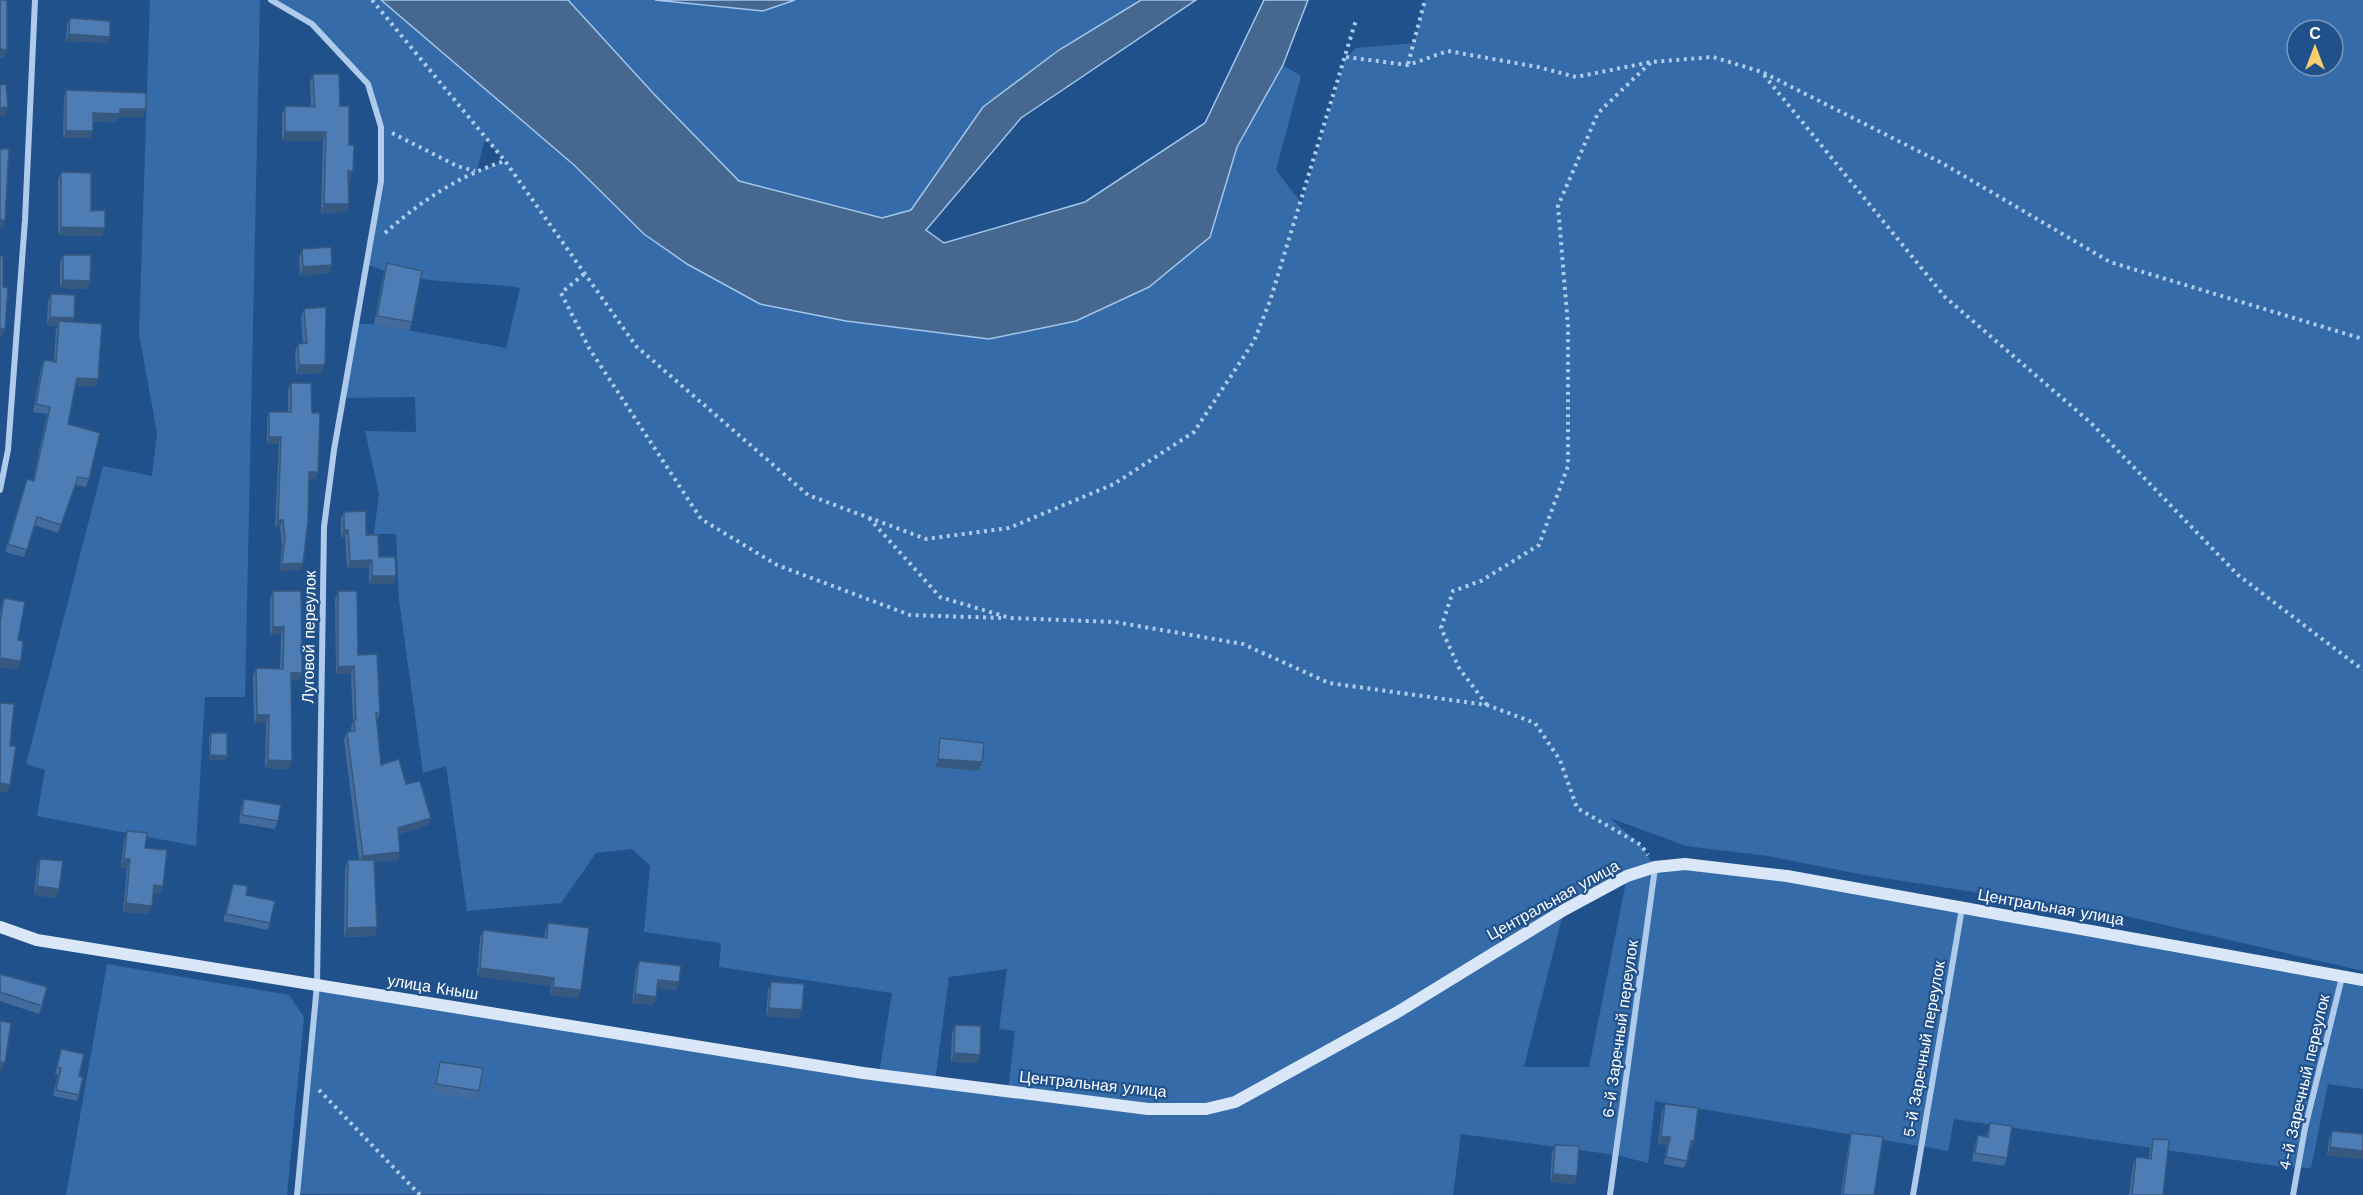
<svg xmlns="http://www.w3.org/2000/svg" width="2363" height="1195" font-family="'Work Sans',sans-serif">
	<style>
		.green { fill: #356ba9; fill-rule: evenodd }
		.water { fill: #456790; stroke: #a2c6ec; stroke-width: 1.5 }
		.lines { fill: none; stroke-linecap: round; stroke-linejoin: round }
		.path { stroke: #aecbeb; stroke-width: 4; stroke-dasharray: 3 4.5; stroke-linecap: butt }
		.street { stroke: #aecbeb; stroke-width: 6 }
		.secondary { stroke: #d9e7f9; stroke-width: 12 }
		.wall { fill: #436c9c }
		.shaded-wall { fill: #37587f }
		.building { fill: #4e7db5; stroke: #37587f; stroke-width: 1.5 }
		.labels { text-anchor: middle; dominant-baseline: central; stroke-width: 4.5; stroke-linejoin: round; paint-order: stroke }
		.street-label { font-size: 16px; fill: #fff; stroke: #21518b }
	</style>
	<rect width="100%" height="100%" fill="#21518b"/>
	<!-- green -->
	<g class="green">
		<polygon points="150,0 260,0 245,697 205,697 196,846 37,816 45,770 26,764 103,466 152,476 157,433 139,334"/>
		<path d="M271 0H380L574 165 644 234 687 264 760 304 846 321 989 339 1076 321 1149 287 1210 237 1237 147 1283 65 1301 76 1276 170 1301 203 1283 265 1346 57 1356 48 1414 43 1425 0H2363V971L2117 914 1864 875 1768 856 1686 846 1610 818 1641 845 1655 867 1685 864 2363 980V1089L2328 1084 2311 1168 2283 1167 1954 1119 1948 1151 1655 1101 1648 1163 1616 1155 1461 1134 1453 1195 297 1194 317 985 879 1074 892 993 719 967 721 943 644 932 650 866 632 849 596 853 561 903 467 911 446 766 423 773 399 600 396 534H374L379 494 365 431 416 432 415 397 344 398 357 324H374L506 348 520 288C469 280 415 286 367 264L381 181V127L368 84 312 24ZM2297 30H2333V66H2297ZM485 139 505 161 477 171V170ZM1627 877 1589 1067H1524L1564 910ZM1007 969 999 1029 1015 1031 1008 1091 935 1081 949 977Z"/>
		<polygon points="568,0 655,0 763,11 795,0 1141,0 1059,50 983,107 911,210 883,218 739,181 653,93"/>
		<polygon points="107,964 289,995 304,1017 287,1195 66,1195"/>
	</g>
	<!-- water -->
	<g class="water">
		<polygon points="381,0 568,0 653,93 739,181 882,218 911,210 983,107 1059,50 1141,0 1196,0 1021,118 926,230 944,243 1085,202 1205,123 1264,0 1308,0 1283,65 1237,147 1210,237 1149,287 1076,321 989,339 846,321 760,304 687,264 644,234 574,165"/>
		<polygon points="655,0 795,0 763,11"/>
	</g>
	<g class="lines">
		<!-- path -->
		<g class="path">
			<polyline points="372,0 505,161 636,346 808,495 926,539 1009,528 1114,484 1194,432 1254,341 1270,301 1356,20"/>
			<polyline points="1346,57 1408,65 1448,51 1538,67 1576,77 1651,62 1713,57 1762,72 1942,163 2110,262 2363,339"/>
			<polyline points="1408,64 1425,0"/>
			<polyline points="1764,75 1945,297 2091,423 2238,575 2363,670"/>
			<polyline points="392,133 457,166 475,171"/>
			<path d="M385 233C421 201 458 176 505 161"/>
			<polyline points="584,274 561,293 589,348 701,519 777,565 910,615 1003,618"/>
			<polyline points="869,518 940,597 1010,618 1115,622 1243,644 1329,683 1487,705 1535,723 1560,760 1577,808 1641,845 1648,855"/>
			<polyline points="1487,705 1459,668 1441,628 1453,591 1481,581 1539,545 1568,466 1568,326 1558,206 1598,113 1651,62"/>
			<polyline points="319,1090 420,1195"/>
		</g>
		<!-- street -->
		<g class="street">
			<polyline points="271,0 312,24 368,84 381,127 381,181 334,450 324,527 317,985 297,1195"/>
			<polyline points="0,490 8,450 25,220 35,0"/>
			<polyline points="1610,1195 1655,868"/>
			<polyline points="1913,1195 1962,908"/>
			<polyline points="2293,1195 2305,1128 2342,977"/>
		</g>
		<!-- secondary -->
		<polyline class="secondary" points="0,927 37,940 863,1073 1148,1109 1206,1109 1235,1102 1396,1013 1564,910 1627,876 1655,867 1685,864 1787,876 2363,980"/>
	</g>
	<!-- wall -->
	<g class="wall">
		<polygon points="70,18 107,43 66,41 67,25"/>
		<polygon points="313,74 340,106 350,180 348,180 349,204 346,212 321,213 323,141 282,141 282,115 285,106 311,107 310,83"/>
		<polygon points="66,90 143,117 119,117 117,122 93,121 90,138 63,138 64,97"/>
		<polygon points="61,172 91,211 102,236 58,235 58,180"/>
		<polygon points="302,249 332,265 329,273 300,276 299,258"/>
		<polygon points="63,255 90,281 87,289 60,288 60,263"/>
		<polygon points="387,263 412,322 409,331 374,324 384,272"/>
		<polygon points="51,294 72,322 98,379 95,387 75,386 68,424 89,479 86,487 76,485 58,533 34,525 24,557 5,552 27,479 33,480 47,414 33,412 41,368 44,360 54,361 56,329 58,326 47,325 48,302"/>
		<polygon points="304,309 322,373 296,374 295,352 298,344 303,344 301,317"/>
		<polygon points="291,383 312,413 316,479 309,479 303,563 300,570 280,571 282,545 280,527 275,527 279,444 267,444 267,419 269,412 288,412 288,390"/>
		<polygon points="344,512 366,535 379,557 396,576 393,584 369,584 369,567 347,568 345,537 341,538 341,519"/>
		<polygon points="273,591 301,591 299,681 291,681 289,769 265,768 266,723 254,723 253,676 256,668 280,669 281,634 270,635 270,599"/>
		<polygon points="338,591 358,655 380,713 377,720 381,765 406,784 431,818 428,825 399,834 398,860 374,862 377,927 374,936 344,937 345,869 348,860 359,860 344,739 347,732 351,731 351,728 353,721 351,674 336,674 335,599"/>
		<polygon points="4,598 18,640 18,669 0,667 0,613"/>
		<polygon points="211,733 227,756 225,760 209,760 209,737"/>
		<polygon points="940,738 979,771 935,767 937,747"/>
		<polygon points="244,799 278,821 275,829 239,823 241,808"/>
		<polygon points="127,831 145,848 163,886 160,894 153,894 149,914 123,912 127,868 121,867 124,840"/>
		<polygon points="40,859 56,898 34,895 37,867"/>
		<polygon points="233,884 246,895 270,923 268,930 223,921"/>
		<polygon points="548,923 578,998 550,995 551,986 477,976 480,938 483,930 544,938 545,932"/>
		<polygon points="639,961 679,982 676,990 657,988 656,997 653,1005 632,1003 636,969"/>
		<polygon points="0,974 42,1006 39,1014 0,1001"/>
		<polygon points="771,982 799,1019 766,1016 768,990"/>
		<polygon points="955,1025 977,1063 951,1062 952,1033"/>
		<polygon points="61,1049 79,1076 79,1095 77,1101 53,1096 58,1074 55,1074"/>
		<polygon points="440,1062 479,1091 476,1100 433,1093 437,1070"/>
		<polygon points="1665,1104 1694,1141 1692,1148 1689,1148 1687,1161 1684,1168 1664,1164 1667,1145 1658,1144 1662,1112"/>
		<polygon points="1990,1123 2007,1158 2004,1166 1972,1161 1975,1144 1978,1135 1986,1137"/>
		<polygon points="2332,1131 2363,1134 2327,1156 2329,1139"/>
		<polygon points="1851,1133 1874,1195 1841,1195 1849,1141"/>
		<polygon points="2153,1139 2163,1195 2129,1195 2133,1165 2136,1157 2149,1158 2150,1147"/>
		<polygon points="1555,1145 1577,1176 1574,1184 1550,1182 1552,1153"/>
	</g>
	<!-- shaded-wall -->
	<g class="shaded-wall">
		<polygon points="69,34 110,37 107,43 66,41"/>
		<polygon points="0,49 7,50 4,58 0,58"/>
		<polygon points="8,107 5,116 0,116 0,108"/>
		<polygon points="120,109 146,109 143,117 119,117 117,122 90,120 93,113"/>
		<polygon points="66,131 93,131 90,138 63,138"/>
		<polygon points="285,132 326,132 323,141 282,141"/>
		<polygon points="348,171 353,171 350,180 345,180"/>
		<polygon points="324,204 349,204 346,212 321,213"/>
		<polygon points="0,220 5,220 3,228 0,228"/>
		<polygon points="61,227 105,228 102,236 58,235"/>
		<polygon points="332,265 329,273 300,276 303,267"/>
		<polygon points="63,280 90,281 87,289 60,288"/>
		<polygon points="50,317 74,318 71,326 59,321 58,326 47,325"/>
		<polygon points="0,329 5,329 3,336 0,336"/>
		<polygon points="299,365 325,365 322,373 296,374"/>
		<polygon points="77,378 98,379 95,387 74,386"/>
		<polygon points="269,437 281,437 279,444 267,444"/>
		<polygon points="309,472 318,472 316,479 306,479"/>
		<polygon points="278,520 283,520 280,527 275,527"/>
		<polygon points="344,530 348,530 345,537 341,538"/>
		<polygon points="372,560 369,567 347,568 350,561"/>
		<polygon points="303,563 300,570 280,571 282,564"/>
		<polygon points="372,576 396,576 393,584 369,584"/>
		<polygon points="273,627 284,627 281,634 270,635"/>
		<polygon points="0,658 21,661 18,669 0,667"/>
		<polygon points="354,666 351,674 336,674 338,667"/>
		<polygon points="291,673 302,673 299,681 288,681"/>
		<polygon points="257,715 269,715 266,723 254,723"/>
		<polygon points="210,755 227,756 225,760 209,760"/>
		<polygon points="938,759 982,762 979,771 935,767"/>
		<polygon points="268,760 292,761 289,769 265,768"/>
		<polygon points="0,783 10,785 7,793 0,792"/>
		<polygon points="431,818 428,825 395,835 398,828"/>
		<polygon points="400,852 398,860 360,864 363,856"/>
		<polygon points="124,859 130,859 127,868 121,867"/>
		<polygon points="154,885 163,886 160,894 151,894"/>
		<polygon points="37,886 59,889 56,898 34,895"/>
		<polygon points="126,903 152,906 149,914 123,912"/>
		<polygon points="377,927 374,936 344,937 347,928"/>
		<polygon points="480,968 554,978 551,986 477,976"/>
		<polygon points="658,980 679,982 676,990 655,988"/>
		<polygon points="553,987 581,990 578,998 550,995"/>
		<polygon points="635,994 656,997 653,1005 632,1003"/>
		<polygon points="769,1008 802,1010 799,1019 766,1016"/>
		<polygon points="954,1053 980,1055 977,1063 951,1062"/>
		<polygon points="0,1062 5,1063 2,1071 0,1071"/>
		<polygon points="1661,1137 1670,1137 1667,1145 1658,1144"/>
		<polygon points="1691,1141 1694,1141 1692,1148 1688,1148"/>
		<polygon points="2330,1147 2363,1151 2363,1159 2327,1156"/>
		<polygon points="1553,1174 1577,1176 1574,1184 1550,1182"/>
	</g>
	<!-- building -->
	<g class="building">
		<polygon points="0,0 7,0 7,50 0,49"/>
		<polygon points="70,18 110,21 110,37 69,34"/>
		<polygon points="313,74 339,74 340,106 349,106 349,145 354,145 353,171 348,171 349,204 324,204 326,132 285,132 285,106 315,107"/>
		<polygon points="6,84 8,107 0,108 0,85"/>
		<polygon points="66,90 146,93 146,109 120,109 120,114 93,113 93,131 66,131"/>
		<polygon points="0,149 9,149 5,220 0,220"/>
		<polygon points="61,172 91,173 91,211 105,210 105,228 61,227"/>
		<polygon points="331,247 332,265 303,267 302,249"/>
		<polygon points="63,255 91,255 90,281 63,280"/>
		<polygon points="0,256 3,256 3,287 8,288 5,329 0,329"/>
		<polygon points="387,263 422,271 412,322 377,316"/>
		<polygon points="51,294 75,295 74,318 50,317"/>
		<polygon points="326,307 325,365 299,365 298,344 307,343 304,309"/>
		<polygon points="59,321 102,324 98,379 77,378 68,424 100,433 89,479 78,477 61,525 37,517 27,550 8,544 27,479 34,481 50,407 36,404 44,360 56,362"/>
		<polygon points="291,383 311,383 312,413 320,413 318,472 309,472 308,520 303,563 282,564 285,538 283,520 278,520 281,437 269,437 269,412 291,412"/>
		<polygon points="366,511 366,535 378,535 379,557 395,557 396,576 372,576 372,560 350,561 348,530 344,530 344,512"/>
		<polygon points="273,591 301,591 302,673 291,673 292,761 268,760 269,715 257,715 256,668 283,669 284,627 273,627"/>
		<polygon points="338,591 357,591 358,655 377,654 380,713 376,713 381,765 399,759 406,784 420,781 431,818 398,828 400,852 363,856 347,732 355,731 354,720 356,720 354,666 338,667"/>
		<polygon points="4,598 25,602 18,640 23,641 21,661 0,658 0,623"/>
		<polygon points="0,703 14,704 10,746 16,746 10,785 0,783"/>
		<polygon points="211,733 227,733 227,756 210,755"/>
		<polygon points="940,738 984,743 982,762 938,759"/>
		<polygon points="244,799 281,805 278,821 242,815"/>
		<polygon points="127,831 147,833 145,848 167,850 163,886 154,885 152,906 126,903 130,859 124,859"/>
		<polygon points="40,859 63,861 59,889 37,886"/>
		<polygon points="348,860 374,860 377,927 347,928"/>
		<polygon points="233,884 248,886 246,895 275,901 270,923 226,914"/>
		<polygon points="548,923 589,928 581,990 553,987 554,978 480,968 483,930 547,938"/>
		<polygon points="639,961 681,966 679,982 658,980 656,997 635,994"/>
		<polygon points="0,974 47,987 42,1006 0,992"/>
		<polygon points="771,982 804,984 802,1010 769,1008"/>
		<polygon points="0,1021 11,1023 5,1063 0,1062"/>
		<polygon points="955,1025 981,1026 980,1055 954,1053"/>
		<polygon points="61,1049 84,1054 79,1076 83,1077 79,1095 56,1090 61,1068 57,1067"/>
		<polygon points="440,1062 483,1068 479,1091 436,1084"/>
		<polygon points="1665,1104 1698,1108 1694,1141 1691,1141 1687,1161 1666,1157 1670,1137 1661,1137"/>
		<polygon points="1990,1123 2012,1126 2007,1158 1975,1153 1978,1135 1988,1137"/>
		<polygon points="2332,1131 2363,1134 2363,1151 2330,1147"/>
		<polygon points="1851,1133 1883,1137 1874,1195 1843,1195"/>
		<polygon points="2153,1139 2169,1140 2163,1195 2132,1195 2136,1157 2151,1159"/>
		<polygon points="1555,1145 1579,1146 1577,1176 1553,1174"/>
	</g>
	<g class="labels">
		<!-- street labels -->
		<g class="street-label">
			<text transform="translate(309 637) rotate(-89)">Луговой переулок</text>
			<text transform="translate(1553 900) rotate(-29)">Центральная улица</text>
			<text transform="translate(2051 907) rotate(10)">Центральная улица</text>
			<text transform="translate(433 987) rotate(9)">улица Кныш</text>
			<text transform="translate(1620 1029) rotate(-82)">6-й Заречный переулок</text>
			<text transform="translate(1924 1049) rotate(-80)">5-й Заречный переулок</text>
			<text transform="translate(2304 1082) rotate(-77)">4-й Заречный переулок</text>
			<text transform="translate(1093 1084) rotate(6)">Центральная улица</text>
		</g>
	</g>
	<!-- north arrow -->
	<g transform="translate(2315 48)"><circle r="28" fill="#21518b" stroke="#7a97b9" stroke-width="1.5"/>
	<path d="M0-4.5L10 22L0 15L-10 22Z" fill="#f8ce6f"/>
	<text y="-9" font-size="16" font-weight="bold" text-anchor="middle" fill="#ffffff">С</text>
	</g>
</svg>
